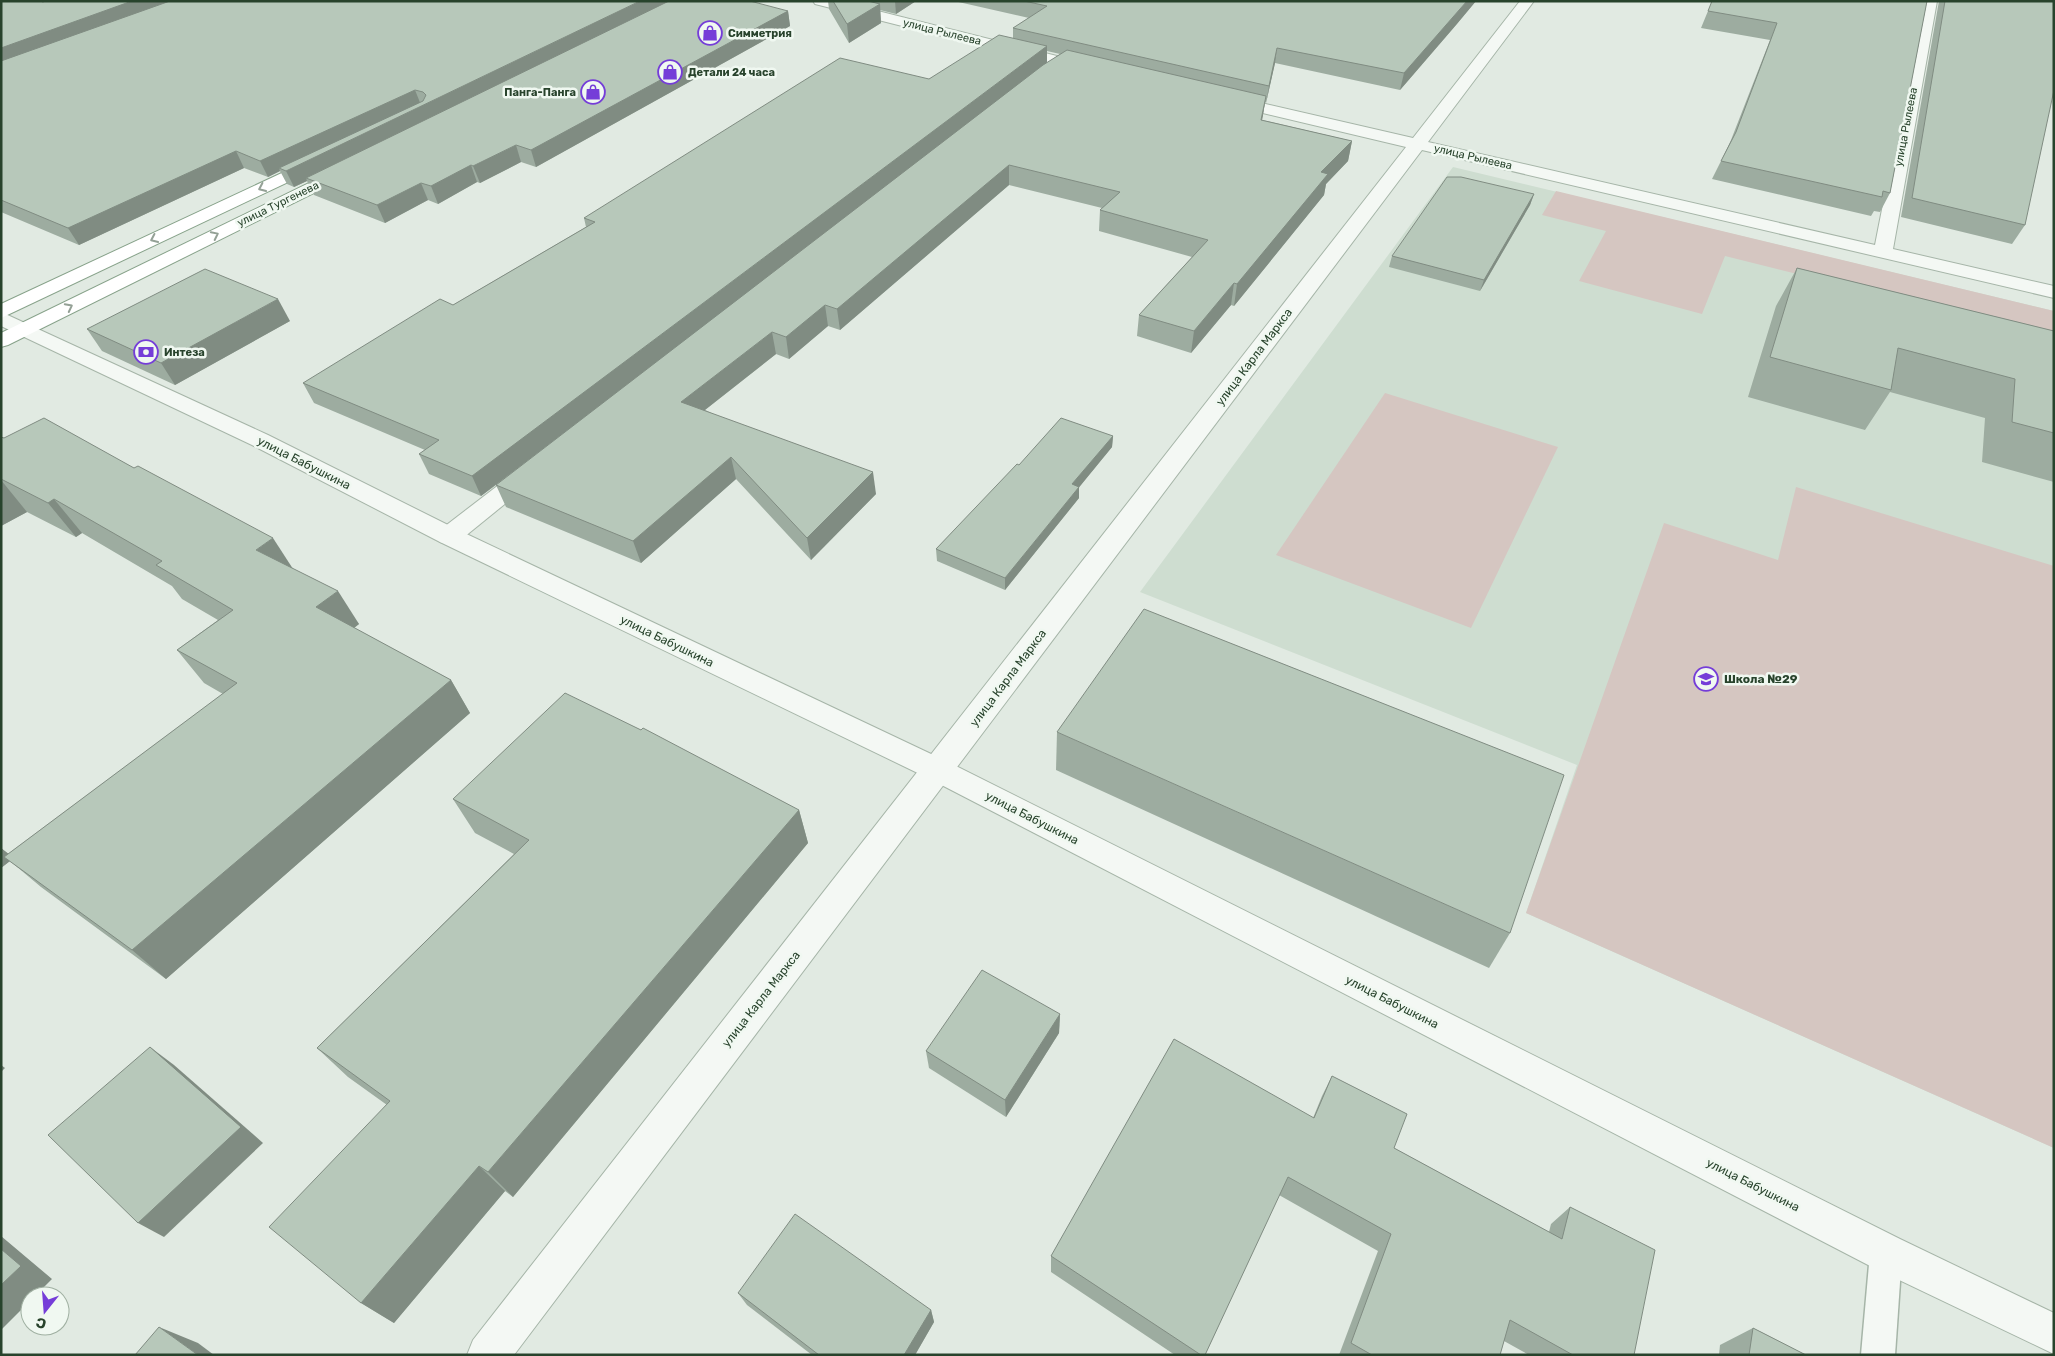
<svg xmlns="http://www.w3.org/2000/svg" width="2055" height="1356" font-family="Rubik,sans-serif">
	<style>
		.built { fill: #ceddd0 }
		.green { fill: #d5c6c1 }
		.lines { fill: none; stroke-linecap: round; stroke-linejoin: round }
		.service-casing { stroke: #a6b5a8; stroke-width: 3 }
		.minor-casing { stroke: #a6b5a8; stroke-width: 2 }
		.tertiary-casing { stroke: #a6b5a8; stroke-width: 2 }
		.trunk-casing { stroke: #87a28a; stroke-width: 2 }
		.service { fill: #f4f8f4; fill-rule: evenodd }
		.minor { fill: #f4f8f4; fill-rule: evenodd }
		.tertiary { fill: #f4f8f4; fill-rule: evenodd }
		.trunk { fill: #fff; fill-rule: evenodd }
		.wall { fill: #9daca0; fill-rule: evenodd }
		.shaded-wall { fill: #808c82 }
		.building { fill: #b7c8ba; stroke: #808c82 }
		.oneway { stroke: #94a196 }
		.labels { text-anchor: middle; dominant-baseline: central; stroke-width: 5; stroke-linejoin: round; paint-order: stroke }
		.far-street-label { font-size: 11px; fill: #28432c; stroke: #f0f8f1 }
		.far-poi-label { font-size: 11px; font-weight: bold; fill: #28432c; stroke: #f0f8f1; text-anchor: start }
		.street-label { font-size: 12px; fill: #28432c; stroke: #f0f8f1 }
		.poi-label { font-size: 12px; font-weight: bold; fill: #28432c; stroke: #f0f8f1; text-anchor: start }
	</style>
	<rect width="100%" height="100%" fill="#e1eae2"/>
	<!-- built -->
	<polygon class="built" points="1453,167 2054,311 2054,1148 1526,913 1577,765 1140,592"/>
	<!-- green -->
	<g class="green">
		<polygon points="1556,191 2054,311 2054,338 1725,256 1702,314 1579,281 1606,231 1542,215"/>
		<polygon points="1385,393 1558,447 1471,628 1276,555"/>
		<polygon points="1796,487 2054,566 2054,1148 1526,913 1664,523 1778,560"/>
	</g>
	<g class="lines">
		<!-- service casing -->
		<g class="service-casing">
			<polygon id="service" points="1886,1237 1897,1242 1902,1253 1895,1355 1861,1355 1870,1253 1875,1242"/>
		</g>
		<!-- minor casing -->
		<g class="minor-casing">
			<g id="minor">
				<polygon points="813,1 838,1 1093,65 1096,68 1093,71 1088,73 815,4"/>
				<polygon points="1520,1 1534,1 1428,142 1875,245 1923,1 1937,1 1893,249 2054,286 2054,298 1422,150 514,1355 467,1355 473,1340 1406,147 1221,103 1219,100 1221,97 1227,95 1413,138"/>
				<polygon points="530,465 538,467 542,472 538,477 458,542 449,544 440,542 437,536 440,530 522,467"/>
			</g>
		</g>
		<!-- tertiary casing -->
		<g class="tertiary-casing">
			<polygon id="tertiary" points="1,312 268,435 458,530 948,762 1900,1239 2054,1313 2054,1354 1872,1267 928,778 440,542 252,445 1,326"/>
		</g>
		<!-- trunk casing -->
		<g class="trunk-casing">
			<g id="trunk">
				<polygon points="316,157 322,158 325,162 322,166 1,318 1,304"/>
				<polygon points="344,166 350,167 353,171 350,175 8,345 1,347 1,333"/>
			</g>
		</g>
		<!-- service -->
		<use href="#service" class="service"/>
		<!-- minor -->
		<use href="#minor" class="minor"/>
		<!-- tertiary -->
		<use href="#tertiary" class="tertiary"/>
		<!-- trunk -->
		<use href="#trunk" class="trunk"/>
	</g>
	<!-- wall -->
	<g class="wall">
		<polygon points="1,1 788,11 790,26 536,167 521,162 480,183 477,182 438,204 428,200 385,223 314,195 307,181 294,187 287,184 280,171 268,177 244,168 79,245 1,212"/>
		<polygon points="828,1 916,1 896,14 880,10 881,23 849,43 829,9"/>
		<path d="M954 1H1476L1456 25 1400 90 1275 63 1266 103 1265 102 1262 120 1352 141 1348 161 1326 184 1324 195 1234 306 1231 305 1191 353 1137 336 1139 315 1192 257 1099 231 1100 210 1102 208 1009 185 840 330 828 326 789 359 776 354 705 410 876 494 811 560 736 479 641 563 506 507 496 485 481 496 429 474 419 454 425 450 314 403 303 383 453 305 586 227 584 218 929 79 1013 38V28L1029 18ZM1047 51 1060 54 1047 63Z"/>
		<polygon points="1927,1 1890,193 1880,212 1874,211 1871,216 1712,179 1721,161 1731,140 1770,40 1701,28 1708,11"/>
		<polygon points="1939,1 2054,1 2025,225 2012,244 1901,217"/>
		<polygon points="1534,194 1530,205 1480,291 1389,267 1392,256"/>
		<polygon points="1797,268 2054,331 2054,482 1982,462 1985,418 1890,392 1865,430 1748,397 1776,306"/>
		<polygon points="290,321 175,385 102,351 87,329"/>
		<polygon points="1113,436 1112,447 1079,487 1079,498 1005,590 937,561 936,549 1019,465"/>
		<polygon points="1,437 292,568 359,624 354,628 451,680 470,713 166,979 41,887 10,861 1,868 1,848 8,854 223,694 204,683 177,650 218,620 182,599 172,586 82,533 76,537 27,512 1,526"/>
		<polygon points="1057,732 1510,933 1489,968 1056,770"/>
		<polygon points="453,799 799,810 808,843 513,1197 505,1191 394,1323 361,1303 387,1105 348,1077 317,1048 514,854 475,833"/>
		<polygon points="1060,1014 1059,1033 1006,1117 929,1068 926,1051"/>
		<polygon points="1332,1076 1394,1148 1549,1232 1551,1224 1570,1207 1634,1355 1529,1355 1504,1341 1500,1355 1339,1355 1378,1251 1279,1195 1205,1355 1175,1355 1051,1272 1051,1256 1313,1118 1322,1096"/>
		<polygon points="738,1293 931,1310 934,1322 915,1355 812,1355 747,1305"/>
		<polygon points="1753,1328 1806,1355 1719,1355 1720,1345"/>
	</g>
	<!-- shaded-wall -->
	<g class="shaded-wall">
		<polygon points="132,1 179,1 1,67 1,48"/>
		<polygon points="640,1 673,1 306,178 307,181 294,187 286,171"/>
		<polygon points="895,1 916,1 896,14"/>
		<polygon points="1467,1 1476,1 1456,25 1400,90 1404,73"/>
		<polygon points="880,4 881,23 849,43 847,24"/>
		<polygon points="788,11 790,26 536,167 531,150"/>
		<polygon points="1047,46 1047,64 481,496 472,476"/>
		<polygon points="1277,48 1275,63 1266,103 1269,86"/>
		<polygon points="415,90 421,105 279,168 280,171 268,177 260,161"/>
		<polygon points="1266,96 1263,115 1258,140 1261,120"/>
		<polygon points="1352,141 1348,161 1326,184 1324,195 1234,306 1237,284 1321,172"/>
		<polygon points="516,145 521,162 480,183 473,166"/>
		<polygon points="236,151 244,168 79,245 68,228"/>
		<polygon points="471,165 477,182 438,204 431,186"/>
		<polygon points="1009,165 1009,185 840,330 837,309"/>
		<polygon points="421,183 428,200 385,223 377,205"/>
		<polygon points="1534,194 1530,205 1480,291 1484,280"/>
		<polygon points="1234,283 1231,305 1191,353 1194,331"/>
		<polygon points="278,299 290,321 175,385 161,363"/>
		<polygon points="825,305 828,326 789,359 786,337"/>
		<polygon points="772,332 776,354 687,424 681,402"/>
		<polygon points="1113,436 1112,447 1072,496 1072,484"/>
		<polygon points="731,457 736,479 641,563 633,541"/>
		<polygon points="873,472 876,494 811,560 807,538"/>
		<polygon points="1,480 27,512 1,526"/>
		<polygon points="1079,487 1079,498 1005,590 1005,578"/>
		<polygon points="54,499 82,533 76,537 48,503"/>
		<polygon points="273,538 295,572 256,550"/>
		<polygon points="338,591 359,624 337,641 316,607"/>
		<polygon points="451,680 470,713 166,979 132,950"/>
		<polygon points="799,810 808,843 513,1197 488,1172"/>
		<polygon points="1,848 14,858 4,857 10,861 1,868"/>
		<polygon points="1060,1014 1059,1033 1006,1117 1005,1100"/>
		<polygon points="150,1047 174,1065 263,1143 164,1237 138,1223"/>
		<polygon points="1,1065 5,1068 1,1072"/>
		<polygon points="479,1166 505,1191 394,1323 361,1303"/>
		<polygon points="1,1236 52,1279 35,1296 30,1296 30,1301 1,1330"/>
		<polygon points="931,1310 934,1322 915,1355 904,1355"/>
		<polygon points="159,1327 198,1343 214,1355 198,1355"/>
	</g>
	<!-- building -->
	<g class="building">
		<polygon points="1,1 40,1 43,2 45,1 132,1 1,48"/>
		<polygon points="170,1 640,1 286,171 279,168 423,101 426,95 423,92 415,90 260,161 236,151 68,228 1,200 1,61"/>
		<polygon points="669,1 750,1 788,11 531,150 516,145 473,166 471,165 431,186 421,183 377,205 306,178"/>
		<polygon points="833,1 868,1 880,4 847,24"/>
		<polygon points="1024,1 1467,1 1404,73 1277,48 1269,86 1013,28 1047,6"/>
		<polygon points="1712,1 1927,1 1890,193 1883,191 1882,197 1721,161 1736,132 1777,23 1708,11"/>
		<polygon points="1945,1 2054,1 2054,90 2025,225 1912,198"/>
		<polygon points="999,35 1047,46 472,476 419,454 439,440 303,383 440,299 453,305 595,222 584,218 840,58 929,79"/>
		<polygon points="1067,50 1266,96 1261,120 1352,141 1321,172 1328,174 1237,284 1234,283 1194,331 1139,315 1208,240 1100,210 1120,192 1009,165 837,309 825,305 786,337 772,332 681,402 873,472 807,538 731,457 633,541 496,485 1043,65"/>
		<polygon points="1447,177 1461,177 1534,194 1484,280 1392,256"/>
		<polygon points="1797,268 2054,331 2054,433 2012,422 2015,379 1898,348 1891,390 1770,357"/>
		<polygon points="205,269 278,299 161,363 87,329"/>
		<polygon points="44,418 134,468 138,466 273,538 256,550 338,591 316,607 451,680 132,950 4,857 237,683 177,650 233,610 156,565 162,561 54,499 48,503 1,479 1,437 4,438"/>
		<polygon points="1061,418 1113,436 1072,484 1079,487 1005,578 936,549 1017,464 1019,465"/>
		<polygon points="1144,609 1564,775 1510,933 1057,732"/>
		<polygon points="565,693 641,730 643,728 799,810 488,1172 479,1166 361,1303 269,1227 390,1101 317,1048 529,840 453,799"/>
		<polygon points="982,970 1060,1014 1005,1100 926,1051"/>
		<polygon points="1174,1039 1314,1118 1332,1076 1407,1114 1394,1148 1562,1239 1570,1207 1655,1250 1634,1355 1573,1355 1510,1320 1500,1355 1372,1355 1351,1343 1391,1234 1288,1177 1205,1355 1201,1355 1051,1256"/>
		<polygon points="150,1047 241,1127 138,1223 48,1135"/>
		<polygon points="795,1214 931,1310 904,1355 819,1355 738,1293"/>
		<polygon points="1,1249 21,1266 1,1285"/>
		<polygon points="159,1327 198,1355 135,1355"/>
		<polygon points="1753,1328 1806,1355 1749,1355"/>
	</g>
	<!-- one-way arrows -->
	<defs><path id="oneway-chevron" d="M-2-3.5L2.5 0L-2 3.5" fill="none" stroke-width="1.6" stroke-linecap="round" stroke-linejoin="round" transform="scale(1.25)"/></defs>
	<g class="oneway">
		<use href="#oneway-chevron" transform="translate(262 188) rotate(155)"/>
		<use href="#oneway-chevron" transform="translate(215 235) rotate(-26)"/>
		<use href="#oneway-chevron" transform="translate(154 239) rotate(155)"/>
		<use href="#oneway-chevron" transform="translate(69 307) rotate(-27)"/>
	</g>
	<!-- icons -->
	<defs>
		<g id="shop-ring" transform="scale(1.25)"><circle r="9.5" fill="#f0f8f1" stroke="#753dd8" stroke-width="1.5"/><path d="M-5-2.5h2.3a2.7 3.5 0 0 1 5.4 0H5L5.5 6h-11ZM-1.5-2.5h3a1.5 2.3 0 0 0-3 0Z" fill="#753dd8"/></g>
		<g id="bank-ring" transform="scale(1.25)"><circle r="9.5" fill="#f0f8f1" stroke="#753dd8" stroke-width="1.5"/><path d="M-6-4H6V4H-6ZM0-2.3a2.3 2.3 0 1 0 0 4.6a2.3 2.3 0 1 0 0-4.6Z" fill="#753dd8"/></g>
		<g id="school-ring" transform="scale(1.25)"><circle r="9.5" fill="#f0f8f1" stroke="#753dd8" stroke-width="1.5"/><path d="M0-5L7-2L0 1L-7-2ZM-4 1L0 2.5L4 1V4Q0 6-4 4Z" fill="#753dd8"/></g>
	</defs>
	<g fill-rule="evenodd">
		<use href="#shop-ring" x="710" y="33"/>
		<use href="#shop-ring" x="670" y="72"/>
		<use href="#shop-ring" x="593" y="92"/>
		<use href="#bank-ring" x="146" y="352"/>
		<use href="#school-ring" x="1706" y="679"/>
	</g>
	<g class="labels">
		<!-- far-street labels -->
		<g class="far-street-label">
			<text transform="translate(942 32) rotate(14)">улица Рылеева</text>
			<text transform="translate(1906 127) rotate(-79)">улица Рылеева</text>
			<text transform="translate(1473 157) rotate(13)">улица Рылеева</text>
			<text transform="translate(278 204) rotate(-26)">улица Тургенева</text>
		</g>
		<!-- far-poi labels -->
		<g class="far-poi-label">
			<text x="728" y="33">Симметрия</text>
			<text x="688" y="72">Детали 24 часа</text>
			<text x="576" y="92" text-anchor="end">Панга-Панга</text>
			<text x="164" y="352">Интеза</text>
		</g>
		<!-- street labels -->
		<g class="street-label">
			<text transform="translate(1254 357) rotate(-53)">улица Карла Маркса</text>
			<text transform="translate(304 463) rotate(27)">улица Бабушкина</text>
			<text transform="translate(667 641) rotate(26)">улица Бабушкина</text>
			<text transform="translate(1008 678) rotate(-53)">улица Карла Маркса</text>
			<text transform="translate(1032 818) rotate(27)">улица Бабушкина</text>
			<text transform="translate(761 999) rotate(-52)">улица Карла Маркса</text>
			<text transform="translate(1392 1002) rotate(27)">улица Бабушкина</text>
			<text transform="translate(1753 1185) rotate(27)">улица Бабушкина</text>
		</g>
		<!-- poi labels -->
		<g class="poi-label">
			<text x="1724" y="679">Школа №29</text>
		</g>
	</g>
	<!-- border -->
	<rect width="2055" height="1356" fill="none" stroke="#28432c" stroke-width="5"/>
	<!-- north arrow -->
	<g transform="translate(45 1311) rotate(197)"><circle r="24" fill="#f0f8f1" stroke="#a0b0a2"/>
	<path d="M0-4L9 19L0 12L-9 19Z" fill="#753dd8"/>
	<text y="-8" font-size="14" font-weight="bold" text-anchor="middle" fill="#28432c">С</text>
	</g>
</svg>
